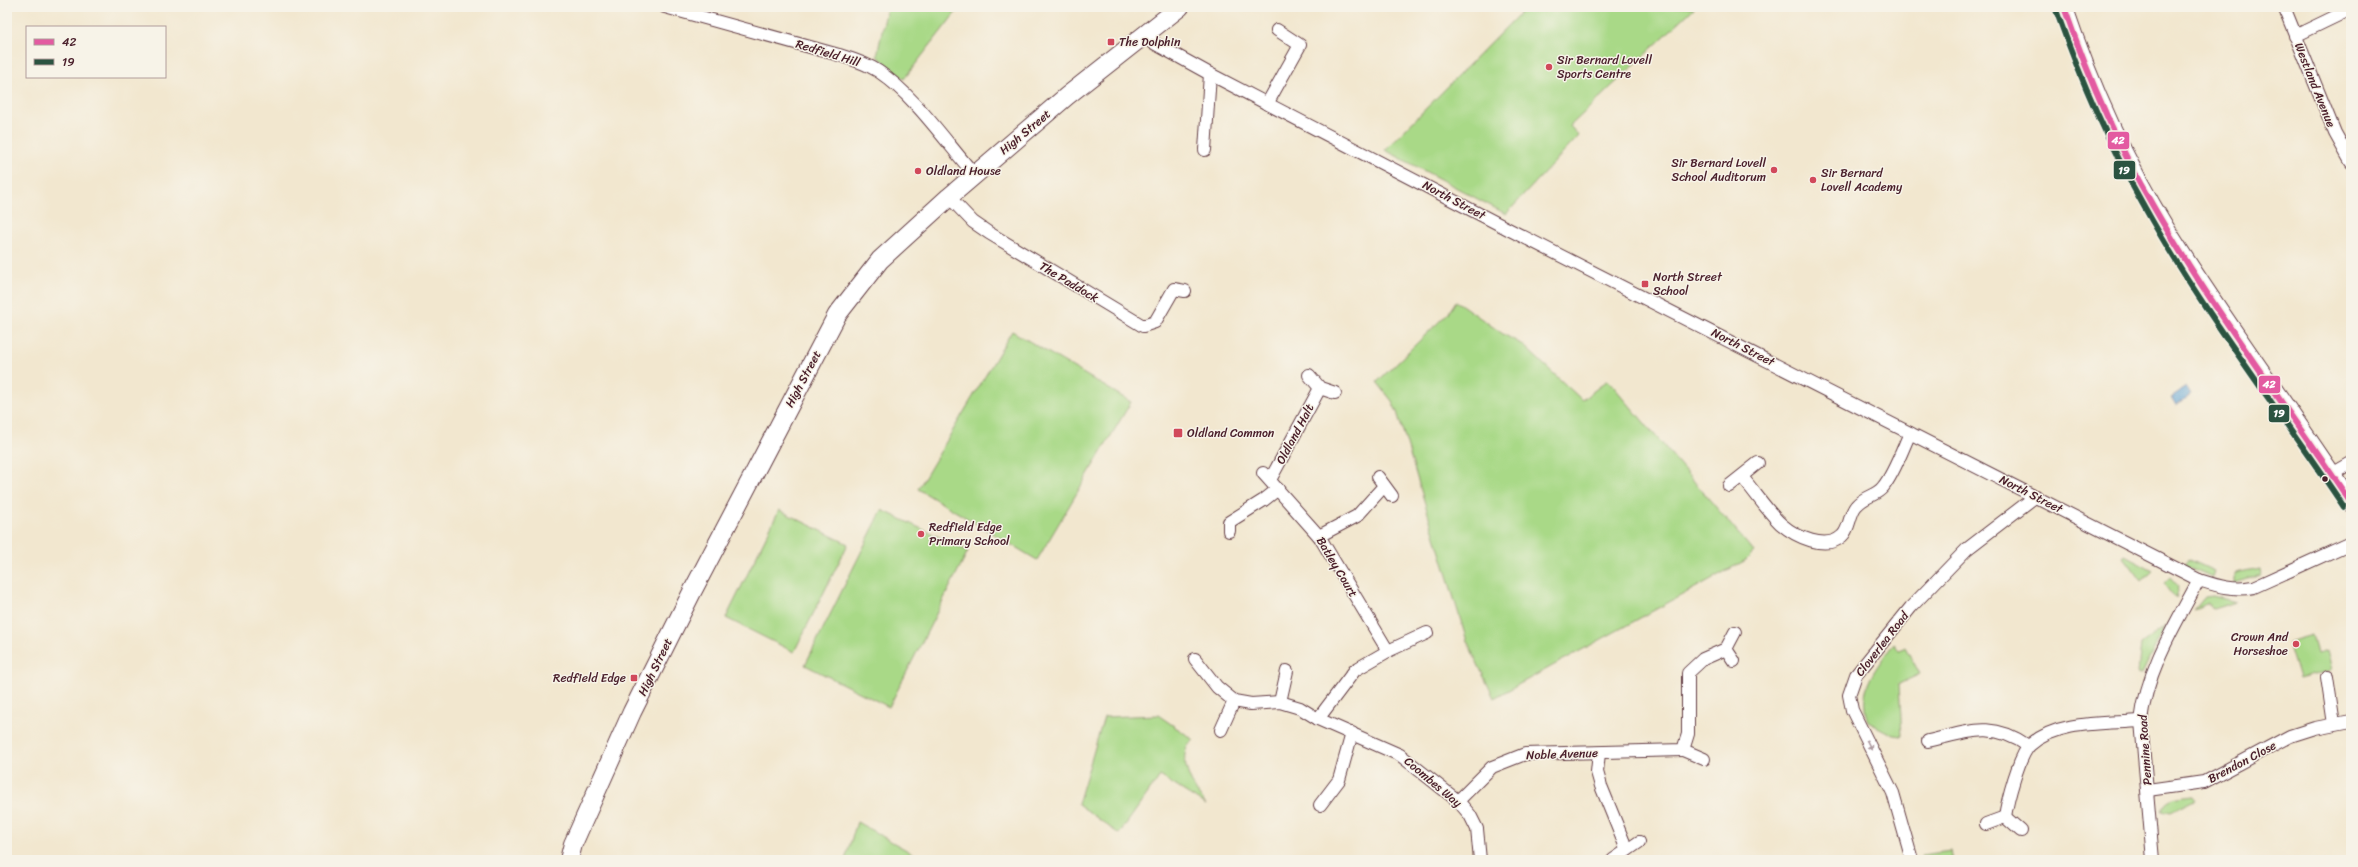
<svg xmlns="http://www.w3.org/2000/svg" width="2358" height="867" font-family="Sriracha,sans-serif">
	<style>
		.green { fill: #a9d987; stroke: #7a7c59 }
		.water { fill: #5fa2d3; stroke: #54607f }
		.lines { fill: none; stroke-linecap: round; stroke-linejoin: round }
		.street-casing { stroke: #633d44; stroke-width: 14 }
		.secondary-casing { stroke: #633d44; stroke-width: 19 }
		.primary-casing { stroke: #633d44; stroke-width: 20 }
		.street { stroke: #fff; stroke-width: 12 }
		.secondary { stroke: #fff; stroke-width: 17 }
		.primary { stroke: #fff; stroke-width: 18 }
		.bus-1-casing { stroke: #f7f3e8; stroke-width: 9 }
		.bus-2-casing { stroke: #f7f3e8; stroke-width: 9 }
		.bus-1 { stroke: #e35aa1; stroke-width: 6 }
		.bus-2 { stroke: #2b5341; stroke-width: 6 }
		.oneway { fill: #ae9aa0 }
		.poi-dot { fill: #d1495b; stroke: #f7f3e8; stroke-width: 1.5 }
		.bus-dot { fill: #4a1f2b; stroke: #f7f3e8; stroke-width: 1.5 }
		.labels { text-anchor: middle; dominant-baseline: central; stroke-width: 3; stroke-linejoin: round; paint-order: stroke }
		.poi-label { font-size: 12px; fill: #4a1f2b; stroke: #f7f3e8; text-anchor: start }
		.street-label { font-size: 12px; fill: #4a1f2b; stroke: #f7f3e8 }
		.line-badge { stroke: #f7f3e8; stroke-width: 1.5 }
		.badge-label { font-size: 11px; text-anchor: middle; font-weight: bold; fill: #fff }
	</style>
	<rect width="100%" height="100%" fill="#f7f3e8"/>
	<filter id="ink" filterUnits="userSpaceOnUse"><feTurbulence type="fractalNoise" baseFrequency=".025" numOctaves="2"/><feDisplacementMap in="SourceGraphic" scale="8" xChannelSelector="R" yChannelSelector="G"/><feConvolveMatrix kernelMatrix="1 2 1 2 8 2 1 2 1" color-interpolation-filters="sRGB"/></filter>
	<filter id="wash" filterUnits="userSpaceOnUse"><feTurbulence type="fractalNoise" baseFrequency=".012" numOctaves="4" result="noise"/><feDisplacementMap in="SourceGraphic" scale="16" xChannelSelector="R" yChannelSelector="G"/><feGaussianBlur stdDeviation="0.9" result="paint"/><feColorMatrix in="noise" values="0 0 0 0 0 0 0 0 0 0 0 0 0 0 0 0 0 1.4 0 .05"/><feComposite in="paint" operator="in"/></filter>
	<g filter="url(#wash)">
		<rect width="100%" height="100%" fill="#f2e7cf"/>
		<!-- green -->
		<g class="green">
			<polygon points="887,7 960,7 904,79 877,56"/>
			<polygon points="1526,7 1695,7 1570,126 1579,136 1506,214 1385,150"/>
			<polygon points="1456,301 1503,334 1523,345 1582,400 1608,380 1754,552 1746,560 1494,698 1467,641 1397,412 1392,401 1377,382 1449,312"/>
			<polygon points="1012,331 1131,402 1037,560 918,489"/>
			<polygon points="779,510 848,544 794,652 726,618"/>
			<polygon points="882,510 968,551 889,707 805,665"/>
			<polygon points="2125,555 2153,570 2141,581 2123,557"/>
			<polygon points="2188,559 2214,571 2212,577 2185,565"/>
			<polygon points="2260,569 2261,575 2235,583 2235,574"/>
			<polygon points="2170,577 2179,587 2176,599 2164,583"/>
			<polygon points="2213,596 2236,602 2213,609 2208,603 2194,610 2205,597"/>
			<polygon points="2165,626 2142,674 2138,673 2141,644"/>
			<polygon points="2312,636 2317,653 2327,651 2332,670 2299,679 2288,643"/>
			<path d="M1894 643 1899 651 1905 647 1920 674 1899 684 1902 736 1893 735 1868 722C1857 688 1875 670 1894 643Z"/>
			<path d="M1158 715 1194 740C1172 754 1195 791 1206 805L1160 776 1119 834 1078 804 1104 717Z"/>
			<path d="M2193 795 2196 799 2171 812 2162 810C2168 796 2179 797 2193 795Z"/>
			<polygon points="857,822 924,860 845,860"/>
			<polygon points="1951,851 1953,860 1922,860 1921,855"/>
		</g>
		<!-- water -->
		<polygon class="water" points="2186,387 2191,395 2176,405 2171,397"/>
	</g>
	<g filter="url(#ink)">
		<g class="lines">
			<!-- street casing -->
			<g class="street-casing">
				<g id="street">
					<path d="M665 7 839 55C852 59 866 63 878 71 915 96 945 141 974 174"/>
					<polyline points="2284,7 2335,133 2351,162"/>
					<polyline points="2295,36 2351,9"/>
					<path d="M1143 37 1210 74 1510 230 2199 580C2218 586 2233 591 2254 587L2351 543"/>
					<polyline points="1267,104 1300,45 1277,30"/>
					<polyline points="1205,150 1210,74"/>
					<polyline points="949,197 973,222 989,233 1143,326 1155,322 1174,289 1185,291"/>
					<polyline points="1309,375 1320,388 1335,393"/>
					<polyline points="1263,473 1319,536 1388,651"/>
					<polyline points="2332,474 2351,463"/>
					<polyline points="1378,477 1392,496"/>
					<path d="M1742 477C1755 492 1767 511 1781 524 1796 537 1826 551 1842 536 1850 529 1849 514 1856 506 1865 495 1875 497 1883 487 1894 474 1903 448 1910 433"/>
					<polyline points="1270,480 1320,388"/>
					<polyline points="1729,486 1758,463"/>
					<polyline points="1229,531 1229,522 1264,500 1278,489"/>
					<polyline points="1319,536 1357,516 1384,486"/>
					<polyline points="1195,659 1217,687 1234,701 1251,704 1280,702 1300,708 1318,719 1400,755 1458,801 1470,815 1477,829 1480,860"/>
					<polyline points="1734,661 1726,649 1735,632"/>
					<polyline points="2327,677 2334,724"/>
					<polyline points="1280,702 1287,671"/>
					<polyline points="1318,719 1355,670 1388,651 1427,633"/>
					<polyline points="1221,730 1234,701"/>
					<path d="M1928 741C1969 732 1991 720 2028 746"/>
					<polyline points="1683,750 1704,759"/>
					<polyline points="1599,753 1597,772 1601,786 1627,850"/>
					<polyline points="2148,790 2204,782 2290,736 2315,728 2351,721"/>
					<polyline points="1458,801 1492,767 1525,754 1683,750 1688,734 1688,673 1703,659 1726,649"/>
					<polyline points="1320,805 1339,780 1352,733"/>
					<polyline points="2005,817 2021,831"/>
					<path d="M1986 824 2005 817C2007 802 2019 755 2030 745 2058 720 2105 724 2141 721"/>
					<polyline points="1613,860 1639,842"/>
					<polyline points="1912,860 1893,793 1852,710 1849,695 1856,675 1911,607 1967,549 2036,496"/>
					<path d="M2153 860 2141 721C2147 669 2175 625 2199 580"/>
				</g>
			</g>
			<!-- secondary casing -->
			<g class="secondary-casing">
				<path id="secondary" d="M2064 7C2090 85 2125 162 2168 232 2226 325 2292 412 2351 503"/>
			</g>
			<!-- primary casing -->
			<g class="primary-casing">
				<polyline id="primary" points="569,860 573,844 632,712 692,592 837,315 880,260 949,197 1067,96 1180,7"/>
			</g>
			<!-- street -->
			<use href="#street" class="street"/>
			<!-- secondary -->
			<use href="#secondary" class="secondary"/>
			<!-- primary -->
			<use href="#primary" class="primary"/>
			<!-- bus-1 casing -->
			<g class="bus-1-casing">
				<path id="bus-1" d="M2064 7C2088 76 2116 143 2153 206 2212 309 2285 404 2351 503"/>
			</g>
			<!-- bus-2 casing -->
			<g class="bus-2-casing">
				<path id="bus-2" d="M2056 10C2080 78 2109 145 2145 208 2203 313 2278 408 2344 507"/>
			</g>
			<!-- bus-1 -->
			<use href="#bus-1" class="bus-1"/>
			<!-- bus-2 -->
			<use href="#bus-2" class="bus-2"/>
		</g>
		<!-- one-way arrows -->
		<defs><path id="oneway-solid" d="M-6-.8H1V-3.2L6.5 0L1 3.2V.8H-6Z"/></defs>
		<use class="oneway" href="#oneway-solid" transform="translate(1869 745) rotate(63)"/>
	</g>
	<!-- markers -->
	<g class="poi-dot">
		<rect x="1107" y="38" width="8" height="8" rx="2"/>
		<circle cx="1549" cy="67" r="4"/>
		<circle cx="1774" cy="170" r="4"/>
		<circle cx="918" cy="171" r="4"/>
		<circle cx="1813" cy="180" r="4"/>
		<rect x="1641" y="280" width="8" height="8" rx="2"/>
		<rect x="1173" y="428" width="10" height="10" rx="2"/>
		<circle cx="921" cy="534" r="4"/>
		<circle cx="2296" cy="644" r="4"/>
		<rect x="630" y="674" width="8" height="8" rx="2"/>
	</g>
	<circle class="bus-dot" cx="2325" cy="479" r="3.5"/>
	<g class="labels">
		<!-- poi labels -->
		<g class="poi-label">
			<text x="1119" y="42">The Dolphin</text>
			<text x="1557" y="60">Sir Bernard Lovell<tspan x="1557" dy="14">Sports Centre</tspan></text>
			<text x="1766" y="163" text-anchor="end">Sir Bernard Lovell<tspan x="1766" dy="14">School Auditorum</tspan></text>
			<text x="926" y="171">Oldland House</text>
			<text x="1821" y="173">Sir Bernard<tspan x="1821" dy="14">Lovell Academy</tspan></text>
			<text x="1653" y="277">North Street<tspan x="1653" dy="14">School</tspan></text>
			<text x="1187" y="433">Oldland Common</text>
			<text x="929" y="527">Redfield Edge<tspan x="929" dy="14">Primary School</tspan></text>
			<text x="2288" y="637" text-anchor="end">Crown And<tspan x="2288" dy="14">Horseshoe</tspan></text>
			<text x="626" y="678" text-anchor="end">Redfield Edge</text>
		</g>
		<!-- street labels -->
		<g class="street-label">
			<text transform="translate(828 53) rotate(17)">Redfield Hill</text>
			<text transform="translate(2315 85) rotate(68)">Westland Avenue</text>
			<text transform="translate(1025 132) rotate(-40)">High Street</text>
			<text transform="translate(1454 200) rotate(28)">North Street</text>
			<text transform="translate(1069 282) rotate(31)">The Paddock</text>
			<text transform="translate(1743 347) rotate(27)">North Street</text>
			<text transform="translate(803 379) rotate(-62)">High Street</text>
			<text transform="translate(1295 434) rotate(-62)">Oldland Halt</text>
			<text transform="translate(2031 494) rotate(27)">North Street</text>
			<text transform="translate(1337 567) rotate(59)">Batley Court</text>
			<text transform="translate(1882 644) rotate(-52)">Cloverlea Road</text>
			<text transform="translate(655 667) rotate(-64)">High Street</text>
			<text transform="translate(2145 750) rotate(-94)">Pennine Road</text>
			<text transform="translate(1562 754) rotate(-2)">Noble Avenue</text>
			<text transform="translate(2242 762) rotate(-28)">Brendon Close</text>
			<text transform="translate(1433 782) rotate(40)">Coombes Way</text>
		</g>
	</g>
	<g class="line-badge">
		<rect x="2107" y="131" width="23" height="19" rx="4" fill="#e35aa1"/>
		<rect x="2113" y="160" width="23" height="20" rx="4" fill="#2b5341"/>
		<rect x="2258" y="375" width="23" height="19" rx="4" fill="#e35aa1"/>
		<rect x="2268" y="404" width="22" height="19" rx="4" fill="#2b5341"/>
	</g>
	<g class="badge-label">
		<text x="2118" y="144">42</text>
		<text x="2124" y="174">19</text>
		<text x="2269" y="388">42</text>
		<text x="2279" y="417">19</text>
	</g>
	<!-- margin -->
	<rect width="2358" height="867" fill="none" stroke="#f7f3e8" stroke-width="24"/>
	<!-- legend -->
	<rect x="26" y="26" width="140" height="52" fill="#f7f3e8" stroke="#b29e9c"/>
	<rect x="34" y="39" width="20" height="6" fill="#e35aa1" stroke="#b29e9c"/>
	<text x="62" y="46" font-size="12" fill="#4a1f2b">42</text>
	<rect x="34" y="59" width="20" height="6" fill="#2b5341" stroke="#b29e9c"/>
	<text x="62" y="66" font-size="12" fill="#4a1f2b">19</text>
</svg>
